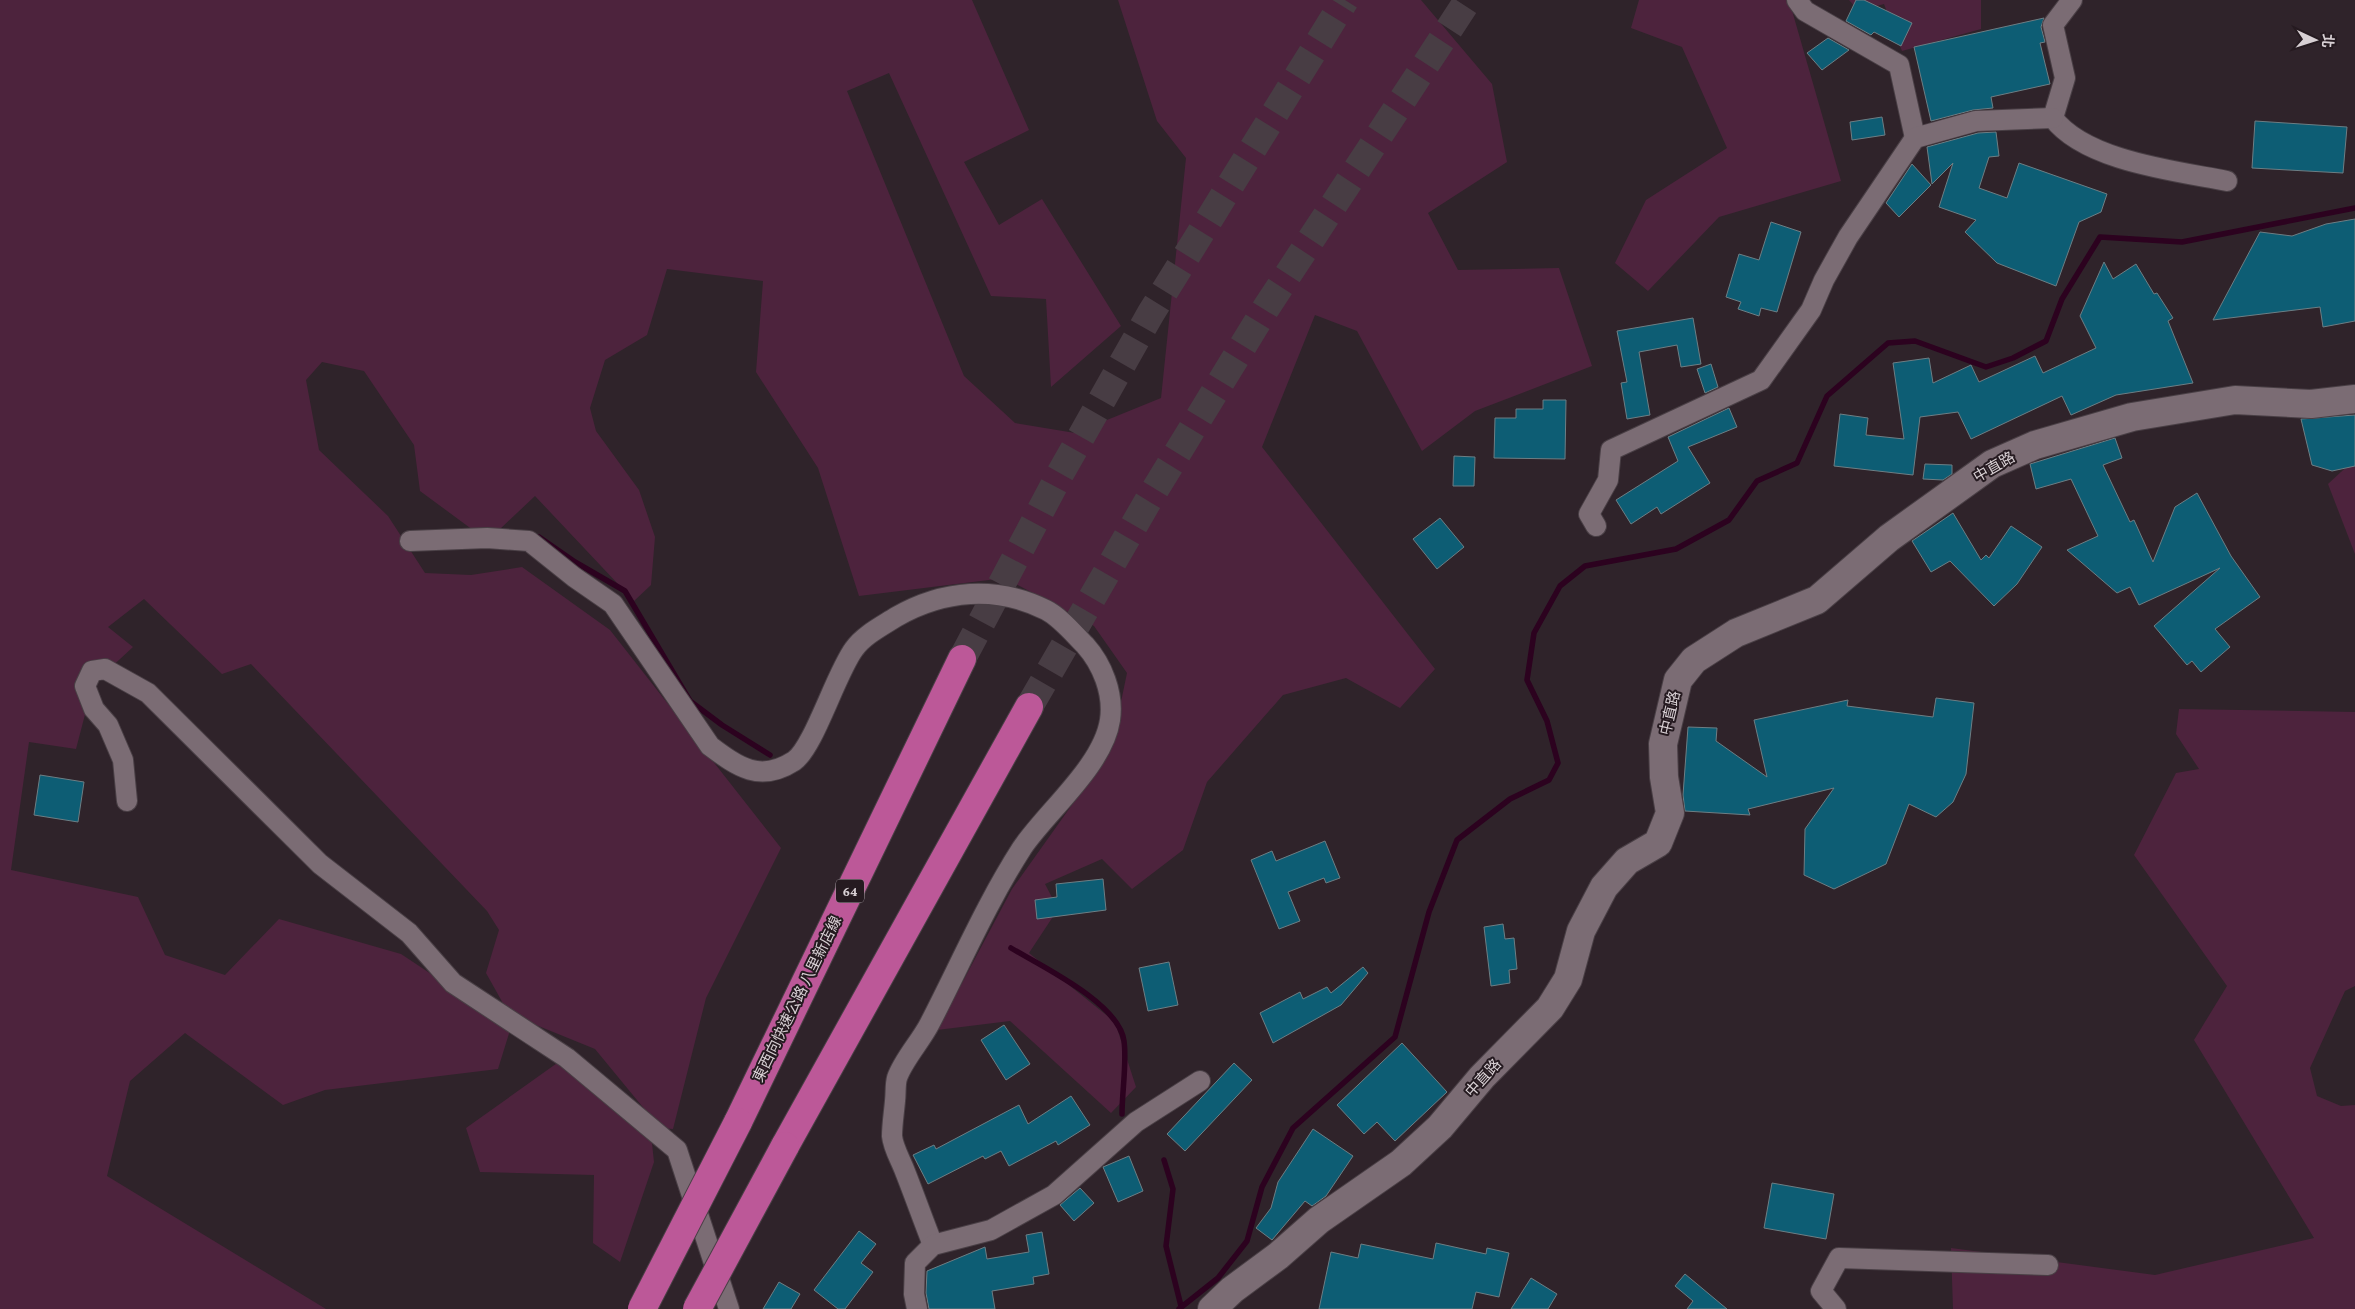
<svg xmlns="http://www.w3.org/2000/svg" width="2355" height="1309" font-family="'Crimson Pro','Noto Sans TC',serif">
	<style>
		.green { fill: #4d233d }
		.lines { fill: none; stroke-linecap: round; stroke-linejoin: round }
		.stream { stroke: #2c021f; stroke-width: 5.5 }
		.building { fill: #0d5d74; stroke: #6d7e84 }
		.highway-tunnel { stroke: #483d44; stroke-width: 28; stroke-dasharray: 28 14; stroke-linecap: butt }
		.street-casing { stroke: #493f45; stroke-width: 22 }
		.secondary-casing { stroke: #493f45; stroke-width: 30 }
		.highway-casing { stroke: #493f45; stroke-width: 30 }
		.street { stroke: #7b6c74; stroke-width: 20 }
		.secondary { stroke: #7b6c74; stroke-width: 28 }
		.highway { stroke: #bc5898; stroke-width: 28 }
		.highway-bridge-casing { stroke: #493f45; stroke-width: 30; stroke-linecap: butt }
		.highway-bridge { stroke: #bc5898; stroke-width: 28 }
		.labels { text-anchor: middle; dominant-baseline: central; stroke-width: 4; stroke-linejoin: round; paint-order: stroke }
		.shield { fill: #251a20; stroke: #a2999e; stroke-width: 1 }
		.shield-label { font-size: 14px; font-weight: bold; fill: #d8d0d4 }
		.street-label { font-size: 15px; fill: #d8d0d4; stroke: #251a20 }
	</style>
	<rect width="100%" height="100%" fill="#2f232a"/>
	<!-- green -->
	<g class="green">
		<polygon points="0,0 972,0 1029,130 964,162 999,225 1042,199 1121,326 1051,387 1046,299 991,296 889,73 847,91 964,376 1015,423 1075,433 1161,398 1186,158 1157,121 1118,0 1421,0 1492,84 1507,162 1428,213 1458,270 1559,268 1592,366 1475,411 1422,451 1357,331 1315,315 1262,447 1435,669 1400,708 1346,678 1283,695 1207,782 1183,850 1132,889 1102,859 1045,884 1058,909 1029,953 1115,1022 1136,1087 1111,1113 1010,1021 937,1030 1012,889 1111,750 1127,673 1094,626 1005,578 859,596 818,468 756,372 763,281 667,269 647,335 605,360 590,408 596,431 639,490 655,537 651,585 634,601 535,496 500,529 477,533 420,491 414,445 364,371 322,362 306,380 319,450 388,516 425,573 471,575 522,567 610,630 781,848 706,998 673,1129 660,1128 595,1049 509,1014 486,973 499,930 487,911 251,664 222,674 144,599 108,627 133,647 93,684 76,749 29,742 11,870 138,897 165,955 225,975 279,919 401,954 511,1027 498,1069 325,1090 283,1105 185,1033 130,1081 107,1176 326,1309 0,1309"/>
		<polygon points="1639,0 1789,0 1841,181 1719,217 1648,291 1615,263 1646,200 1727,148 1682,47 1631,28"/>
		<polygon points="1849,0 1981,0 1981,29 1902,51 1884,4 1859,11"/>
		<polygon points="2355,459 2355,554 2328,484"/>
		<polygon points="2179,709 2355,712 2355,986 2345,991 2310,1068 2317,1096 2341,1106 2355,1105 2355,1309 1953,1309 1951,1248 2155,1275 2314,1238 2194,1040 2227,986 2134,855 2176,773 2199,769 2176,734"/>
		<polygon points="560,1061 651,1134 654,1162 620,1262 593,1243 594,1175 480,1172 466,1128"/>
	</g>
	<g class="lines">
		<!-- stream -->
		<g class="stream">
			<polyline points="539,537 575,562 625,591 690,701 722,725 770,755"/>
			<path d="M1011 948C1041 966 1119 1003 1124 1041 1127 1063 1122 1091 1122 1114"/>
			<polyline points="1164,1160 1173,1189 1166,1246 1181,1306"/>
			<polyline points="1179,1309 1218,1278 1247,1241 1262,1187 1293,1128 1395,1037 1429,912 1457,840 1510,799 1549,780 1558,763 1547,721 1527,680 1534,633 1560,586 1585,566 1676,549 1729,520 1757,481 1797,463 1827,396 1888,343 1915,341 1986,367 2013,358 2046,341 2062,299 2100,237 2182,242 2355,208"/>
		</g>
	</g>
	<!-- building -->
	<g class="building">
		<polygon points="1856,0 1864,0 1912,23 1901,46 1874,32 1871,35 1846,21"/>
		<polygon points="2044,18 2041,27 2045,42 2040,43 2050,84 1991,97 1993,108 1973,110 1931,121 1914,47"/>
		<polygon points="1828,38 1849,50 1822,70 1807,53"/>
		<polygon points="1882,117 1885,135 1852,140 1850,122"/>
		<polygon points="2255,121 2347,127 2343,173 2252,168"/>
		<polygon points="1996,132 1999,156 1989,157 1979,188 2007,198 2019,163 2107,194 2101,212 2079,222 2056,286 1997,263 1965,232 1976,220 1939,207 1953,163 1932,184 1927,147 1978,133"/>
		<polygon points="1912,164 1931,185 1899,217 1886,203"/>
		<polygon points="2355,219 2355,321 2323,327 2320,307 2213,320 2260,232 2292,236 2326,224"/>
		<polygon points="1771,222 1801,232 1777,312 1761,308 1759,316 1738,309 1741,302 1726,297 1739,254 1759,260"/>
		<polygon points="2104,262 2113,279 2136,264 2154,294 2157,293 2173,318 2168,321 2193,383 2116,395 2071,415 2062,396 1971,439 1958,412 1920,417 1913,475 1834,466 1840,414 1868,418 1866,435 1904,439 1893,363 1929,358 1933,383 1971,365 1979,382 2035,356 2043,373 2096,348 2080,316"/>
		<polygon points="1693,318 1701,364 1681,367 1677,345 1639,352 1650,415 1627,419 1621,383 1627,382 1617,331"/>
		<polygon points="1711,364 1718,387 1705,393 1697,369"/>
		<polygon points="1543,400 1566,400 1565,459 1494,458 1495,418 1516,418 1516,409 1543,409"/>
		<polygon points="1729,408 1737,427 1688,447 1710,483 1661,514 1657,507 1631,524 1616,500 1678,461 1668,437"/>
		<polygon points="2355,415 2355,466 2332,471 2312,465 2301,419"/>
		<polygon points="2115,438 2122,458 2103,465 2130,522 2134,520 2153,562 2175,507 2197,493 2231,556 2260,597 2215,629 2230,647 2201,672 2192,661 2187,665 2154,626 2220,568 2139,605 2130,587 2117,593 2067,550 2098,536 2071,479 2036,489 2030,464"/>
		<polygon points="1454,456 1475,457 1474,486 1453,486"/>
		<polygon points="1925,464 1952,465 1952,474 1943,480 1923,479"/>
		<polygon points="1953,513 1981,560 1986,555 1989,558 2011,526 2042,547 2017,584 1994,606 1950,561 1931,572 1912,541"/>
		<polygon points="1440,518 1464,547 1437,569 1413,539"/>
		<polygon points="1936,698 1974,703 1966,774 1953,802 1936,817 1909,804 1886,864 1834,889 1804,875 1805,829 1834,788 1748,809 1750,815 1685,811 1683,795 1688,727 1717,728 1716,741 1767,777 1754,720 1848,700 1847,706 1933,717"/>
		<polygon points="40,775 84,782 78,822 34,815"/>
		<polygon points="1325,841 1340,878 1326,883 1324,878 1288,892 1300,921 1279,929 1251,860 1272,851 1276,861"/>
		<polygon points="1103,879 1106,910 1037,919 1035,900 1057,897 1056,884"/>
		<polygon points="1503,924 1505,939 1514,938 1517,969 1509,970 1510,983 1491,986 1484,927"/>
		<polygon points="1169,962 1178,1005 1148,1011 1139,968"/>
		<polygon points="1363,967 1368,973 1341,1005 1273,1043 1260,1013 1300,992 1303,999 1327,987 1331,993"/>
		<polygon points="1004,1025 1030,1064 1006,1080 981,1040"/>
		<polygon points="1402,1043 1447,1092 1395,1141 1377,1122 1364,1134 1337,1105"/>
		<polygon points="1234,1063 1252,1080 1185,1151 1167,1134"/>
		<polygon points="1071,1096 1090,1125 1058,1145 1056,1141 1009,1166 1001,1151 985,1159 983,1156 928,1184 913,1155 934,1145 936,1149 1019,1105 1028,1124"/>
		<polygon points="1313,1129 1353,1156 1326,1196 1312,1206 1305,1201 1272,1240 1256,1228 1271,1208 1278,1182"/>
		<polygon points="1129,1156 1143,1191 1118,1202 1103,1167"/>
		<polygon points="1772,1183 1834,1194 1826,1239 1764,1228"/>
		<polygon points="1080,1188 1094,1203 1074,1221 1060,1205"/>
		<polygon points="859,1231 876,1244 861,1263 873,1272 845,1309 838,1309 814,1290"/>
		<polygon points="1042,1232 1049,1274 1033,1277 1034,1284 992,1291 995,1309 929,1309 926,1293 927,1271 985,1247 987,1259 1029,1252 1026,1235"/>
		<polygon points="1436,1243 1486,1254 1487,1248 1509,1253 1499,1297 1476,1292 1472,1309 1319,1309 1331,1252 1358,1258 1361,1244 1433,1259"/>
		<polygon points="1685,1274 1727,1309 1687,1309 1693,1301 1675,1286"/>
		<polygon points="1531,1278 1557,1294 1548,1309 1511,1309"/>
		<polygon points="779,1282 800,1294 791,1309 763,1309"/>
	</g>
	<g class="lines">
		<!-- highway-tunnel -->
		<g class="highway-tunnel">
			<polyline points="962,659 1060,474 1151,313 1345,0"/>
			<polyline points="1029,707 1148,501 1266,308 1468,0"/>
		</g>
		<!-- street casing -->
		<g class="street-casing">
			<g id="street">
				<polyline points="1797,0 1805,11 1899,65 1915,138"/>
				<path d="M2053 118C2085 161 2176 171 2227 181"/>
				<polyline points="2053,118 2065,78 2053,25 2072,0"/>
				<polyline points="1596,526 1589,514 1608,480 1611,450 1761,380 1811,310 1824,280 1848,237 1915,138 1976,121 2053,118"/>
				<path d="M410 541 487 538 529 541 574 577 613 604 710 746C738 767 760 783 794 761 814 747 836 673 854 649 864 635 882 626 896 617 943 590 996 585 1046 610 1060 617 1074 634 1085 645 1102 664 1114 693 1110 720 1103 766 1047 811 1022 848 986 904 960 965 930 1023 921 1041 903 1060 897 1078 895 1085 896 1094 895 1101 894 1113 892 1125 892 1136 893 1147 900 1159 904 1169 914 1194 923 1220 933 1245"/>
				<polyline points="127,801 123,760 108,725 94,709 85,686 92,671 105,669 148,693 320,864 409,933 453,983 567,1058 677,1150 729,1309"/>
				<polyline points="917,1309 914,1294 915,1263 933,1245 991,1230 1054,1195 1136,1122 1200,1081"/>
				<polyline points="1836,1309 1821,1291 1839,1258 2048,1265"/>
			</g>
		</g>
		<!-- secondary casing -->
		<g class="secondary-casing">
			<polyline id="secondary" points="1212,1309 1232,1290 1278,1256 1319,1220 1401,1163 1440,1127 1482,1077 1550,1008 1568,979 1581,931 1604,887 1627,861 1658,843 1670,813 1664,777 1663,744 1678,680 1694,660 1736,633 1817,600 1889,538 1992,464 2035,445 2132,417 2235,400 2311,404 2355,399"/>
		</g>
		<!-- highway casing -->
		<g class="highway-casing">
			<g id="highway">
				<polyline points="738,1122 962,659"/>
				<polyline points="785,1146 1029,707"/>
			</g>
		</g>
		<!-- street -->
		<use href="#street" class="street"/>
		<!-- secondary -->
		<use href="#secondary" class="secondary"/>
		<!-- highway -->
		<use href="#highway" class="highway"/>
		<!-- highway-bridge casing -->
		<g class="highway-bridge-casing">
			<g id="highway-bridge">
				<polyline points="642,1309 738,1122"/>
				<polyline points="697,1309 785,1146"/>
			</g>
		</g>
		<!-- highway-bridge -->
		<use href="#highway-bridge" class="highway-bridge"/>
	</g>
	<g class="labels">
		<!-- shield labels -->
		<rect class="shield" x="836" y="879.5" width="28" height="23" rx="4"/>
		<g class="shield-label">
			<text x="850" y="891">64</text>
		</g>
		<!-- street labels -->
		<g class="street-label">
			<text transform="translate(1994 467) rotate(-30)">中直路</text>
			<text transform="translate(1670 713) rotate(-77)">中直路</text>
			<text transform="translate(797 999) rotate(-64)">東西向快速公路 八里新店線</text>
			<text transform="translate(1483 1078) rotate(-48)">中直路</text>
		</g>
	</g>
	<!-- north arrow -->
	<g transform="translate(2315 40) rotate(94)" stroke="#251a20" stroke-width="4" paint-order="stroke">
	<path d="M0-4L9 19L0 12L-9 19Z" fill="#d8d0d4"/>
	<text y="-8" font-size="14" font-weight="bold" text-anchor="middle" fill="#d8d0d4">北</text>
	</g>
</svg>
